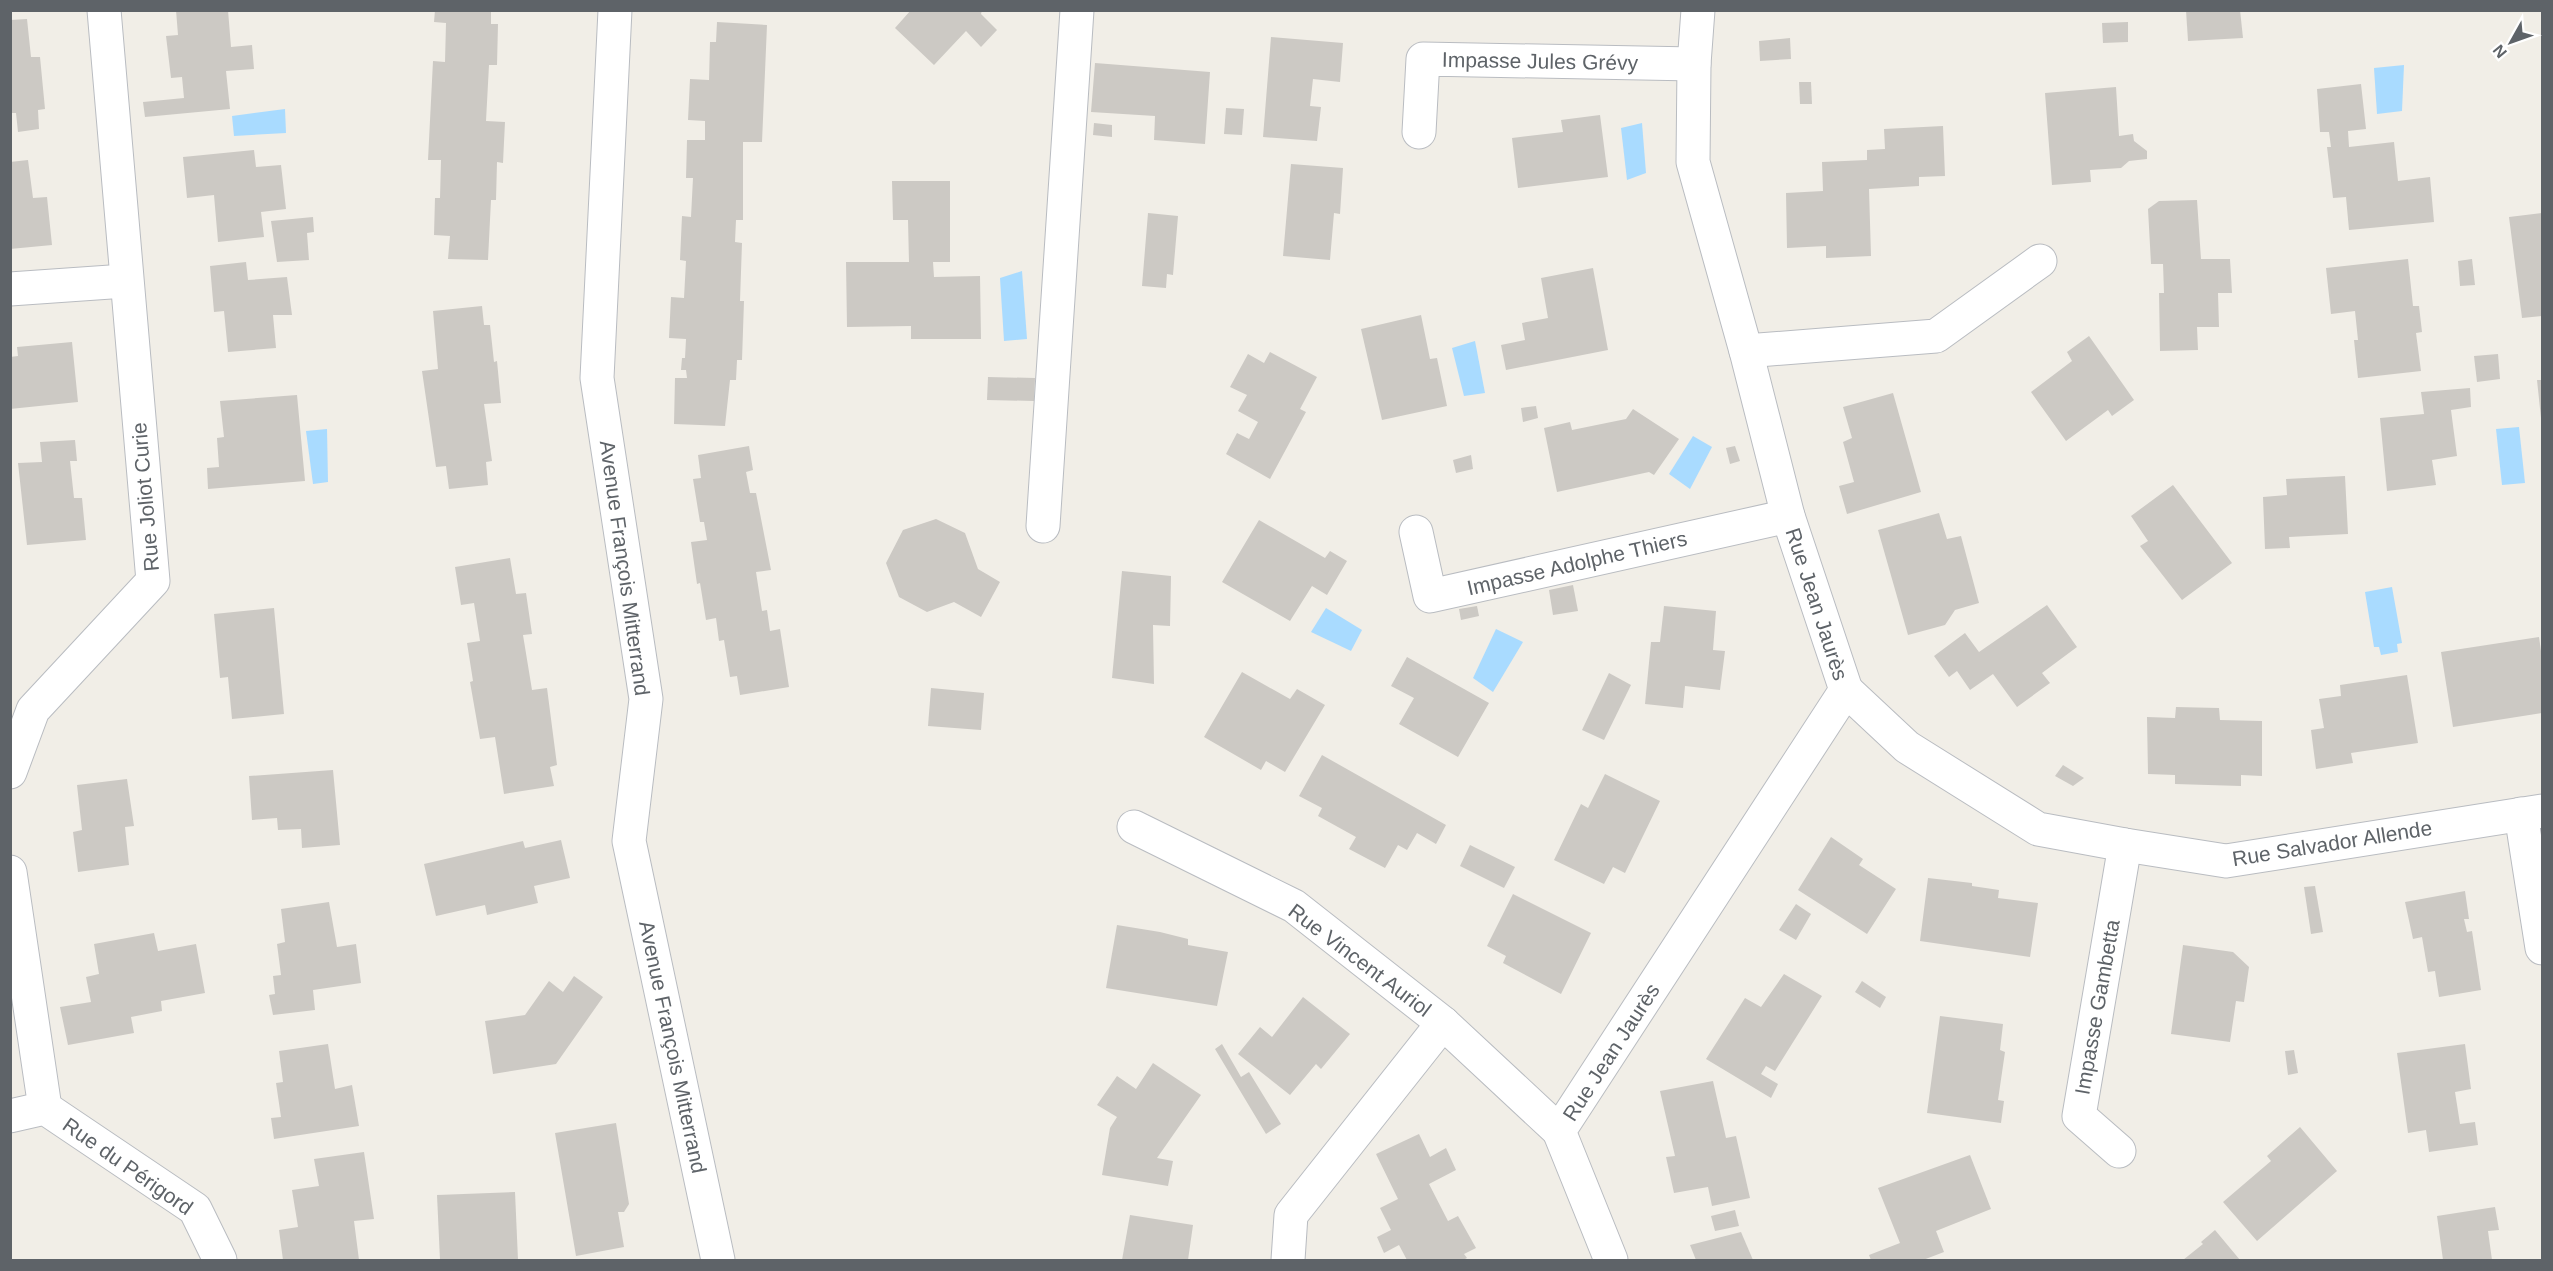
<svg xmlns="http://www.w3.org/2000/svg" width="2553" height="1271" font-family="Arial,sans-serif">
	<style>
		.water { fill: #a9dbff }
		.building { fill: #ccc9c4 }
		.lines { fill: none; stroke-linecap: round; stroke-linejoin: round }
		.minor-casing { stroke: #b9bcc1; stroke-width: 35 }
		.minor { stroke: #fff; stroke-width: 33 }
		.labels { text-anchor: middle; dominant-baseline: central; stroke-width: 5; stroke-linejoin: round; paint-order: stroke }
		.street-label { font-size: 21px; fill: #5e6368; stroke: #fff }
	</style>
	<rect width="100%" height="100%" fill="#f1eee7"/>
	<!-- water -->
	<g class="water">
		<polygon points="2404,65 2402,111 2377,114 2374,68"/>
		<polygon points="285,109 286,133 234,136 232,116"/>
		<polygon points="1642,123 1646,173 1627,180 1621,128"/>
		<polygon points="1022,271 1027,339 1004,341 1000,278"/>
		<polygon points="1475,341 1485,393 1464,396 1452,348"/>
		<polygon points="2519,427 2525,483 2502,485 2496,429"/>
		<polygon points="327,429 328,482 313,484 306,431"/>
		<polygon points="1693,436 1712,447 1690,489 1669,474"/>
		<polygon points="2392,587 2402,643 2397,644 2398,652 2381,655 2379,647 2374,647 2365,592"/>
		<polygon points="1326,608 1362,630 1351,651 1311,632"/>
		<polygon points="1496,629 1523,642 1493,692 1473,678"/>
	</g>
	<!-- building -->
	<g class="building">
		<polygon points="176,10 228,10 231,47 252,45 254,69 226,71 230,109 145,117 143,102 184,98 182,77 171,78 166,36 178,35"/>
		<polygon points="435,10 491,10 491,24 498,24 497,65 489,65 486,121 505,122 504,142 503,163 497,162 496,200 491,200 488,260 448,259 450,236 434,235 435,198 440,198 441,160 428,160 433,61 445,62 446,23 434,22"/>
		<polygon points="911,10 982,10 981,14 997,30 981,47 966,31 934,65 895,28"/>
		<polygon points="2186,10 2240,10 2243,38 2188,41"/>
		<polygon points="27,19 31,57 40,57 45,109 38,110 39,129 18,132 16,113 12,113 10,99 10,20"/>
		<polygon points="717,22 767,25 762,142 743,142 743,220 736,220 735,242 742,243 740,301 744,301 742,360 737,360 736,380 730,380 725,426 674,424 675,378 687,378 686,370 681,370 682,358 685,358 686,339 669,338 671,297 684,298 686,261 680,260 682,216 691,217 693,178 686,178 687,140 705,140 705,121 688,120 690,79 709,80 710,42 716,42"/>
		<polygon points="2128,22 2128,42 2103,43 2102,23"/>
		<polygon points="1271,37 1343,43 1340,82 1313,79 1310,106 1321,107 1317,141 1263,137"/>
		<polygon points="1790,38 1791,59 1760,61 1759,41"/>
		<polygon points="1095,63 1210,72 1205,144 1154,140 1155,116 1091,112"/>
		<polygon points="1799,82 1811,82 1812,104 1800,104"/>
		<polygon points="2361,84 2366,129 2348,131 2349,147 2394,142 2398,181 2430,177 2434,222 2349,230 2346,197 2333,198 2327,147 2331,147 2329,132 2320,132 2317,89"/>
		<polygon points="2116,87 2119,136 2133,134 2134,141 2147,151 2147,159 2129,161 2121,168 2090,170 2091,182 2052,185 2045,93"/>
		<polygon points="1226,108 1244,109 1242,135 1224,134"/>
		<polygon points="1600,115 1608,177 1518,188 1512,138 1563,132 1561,120"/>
		<polygon points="1094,123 1112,125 1112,137 1093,135"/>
		<polygon points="1943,126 1945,176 1919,177 1919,186 1869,189 1871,256 1826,258 1826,246 1787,248 1786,193 1823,191 1822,162 1867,160 1867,150 1885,149 1884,129"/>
		<polygon points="254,150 256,167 281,165 286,209 261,212 264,237 218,242 214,195 187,198 183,157"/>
		<polygon points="28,160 33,198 47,197 52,245 10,249 10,162"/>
		<polygon points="1291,164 1343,168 1340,214 1334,213 1330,260 1283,256"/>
		<polygon points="892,181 950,181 950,262 933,262 934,277 980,276 981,339 911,339 911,326 847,327 846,262 909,262 908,220 893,220"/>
		<polygon points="2197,200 2201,259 2230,259 2232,293 2218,293 2219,327 2197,327 2198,350 2160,351 2159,293 2164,293 2163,264 2151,264 2148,209 2159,201"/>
		<polygon points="1148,213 1178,216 1173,275 1167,274 1166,288 1142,286"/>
		<polygon points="2542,213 2542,316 2522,318 2509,217"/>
		<polygon points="313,217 314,232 307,233 309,260 277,262 271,221"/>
		<polygon points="2408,259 2413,306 2419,306 2422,332 2416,333 2421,371 2358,378 2354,340 2358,340 2355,311 2331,314 2326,268"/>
		<polygon points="2472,259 2475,285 2460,286 2458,261"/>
		<polygon points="246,262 248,280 287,277 292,315 273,315 276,348 228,352 224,311 214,312 210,266"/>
		<polygon points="1593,268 1608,350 1506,370 1501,345 1525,340 1522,323 1548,318 1541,278"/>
		<polygon points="482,306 484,325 490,325 494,362 497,361 501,403 484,404 492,461 486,462 488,485 449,489 446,466 436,467 422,371 438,369 433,311"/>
		<polygon points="1421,315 1430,359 1437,358 1447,406 1382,420 1361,329"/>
		<polygon points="2089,336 2134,400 2112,416 2108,410 2066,441 2031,392 2072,361 2067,352"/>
		<polygon points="72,342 78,402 10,409 10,357 18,356 17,347"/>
		<polygon points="1270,352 1317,377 1300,409 1306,412 1270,479 1226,454 1237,433 1249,439 1258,422 1238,411 1247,395 1230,387 1248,354 1264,363"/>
		<polygon points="2498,354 2500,379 2477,382 2474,356"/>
		<polygon points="988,377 1035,378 1034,401 987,400"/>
		<polygon points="2537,380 2542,380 2542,418 2541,418"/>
		<polygon points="2470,388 2471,407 2451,410 2457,456 2432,460 2436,485 2387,491 2380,418 2424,414 2421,392"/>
		<polygon points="1893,393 1921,492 1847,514 1839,486 1854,482 1843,442 1852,438 1843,407"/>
		<polygon points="297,395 305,481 208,489 207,468 219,467 217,438 224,437 220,401"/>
		<polygon points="1536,406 1538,418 1523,422 1521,408"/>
		<polygon points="1633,409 1679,439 1654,475 1649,472 1557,492 1544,428 1570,422 1572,430 1626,419"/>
		<polygon points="75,440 77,461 70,461 74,498 82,498 86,540 27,545 18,463 42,462 40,442"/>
		<polygon points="749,446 753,470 746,472 750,493 756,493 771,570 756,572 762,611 767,610 770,631 780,629 789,687 740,695 737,676 730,677 724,640 719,641 716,618 706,620 700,583 697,584 691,542 707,540 704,522 700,522 693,479 701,478 698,455"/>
		<polygon points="1735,446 1740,461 1730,464 1726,448"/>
		<polygon points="1471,455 1473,469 1456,473 1453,460"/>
		<polygon points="2345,476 2348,534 2289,537 2290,548 2265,549 2263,497 2287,495 2286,479"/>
		<polygon points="2173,485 2232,563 2182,600 2140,546 2148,541 2131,516"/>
		<polygon points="1939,513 1947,539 1961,536 1979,603 1955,610 1945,625 1908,635 1878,530"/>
		<polygon points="936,519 965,533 978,569 1000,582 981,617 954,602 927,612 899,597 886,563 903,530"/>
		<polygon points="1259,520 1325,558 1330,551 1347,561 1327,595 1312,586 1290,621 1222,582"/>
		<polygon points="510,558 516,594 526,593 532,634 523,635 532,690 547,688 557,765 550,767 554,786 504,794 495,737 480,739 470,682 473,681 467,643 480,641 474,603 461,605 455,567"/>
		<polygon points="1122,571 1171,576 1170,626 1153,625 1154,684 1112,678"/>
		<polygon points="1573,585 1578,611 1553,615 1549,590"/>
		<polygon points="2047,605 2077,647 2042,673 2050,683 2017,707 1993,674 1970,690 1957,671 1949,677 1934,656 1965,633 1979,652"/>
		<polygon points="1477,606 1479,616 1461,620 1459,609"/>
		<polygon points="1664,606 1716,611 1713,650 1725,651 1720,690 1685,686 1683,708 1645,704 1651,642 1660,642"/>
		<polygon points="274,608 284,714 232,719 228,677 220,678 214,614"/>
		<polygon points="2539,637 2542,658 2542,713 2453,727 2441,652"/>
		<polygon points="1407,657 1489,703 1458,757 1399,724 1414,698 1391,686"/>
		<polygon points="1242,672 1290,699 1297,689 1325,705 1285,772 1266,761 1261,770 1204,737"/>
		<polygon points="1609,673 1631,685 1604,740 1582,730"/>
		<polygon points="2407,675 2418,743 2351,753 2353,763 2316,769 2311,730 2324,728 2319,699 2341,696 2340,685"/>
		<polygon points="931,688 984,693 981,730 928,726"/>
		<polygon points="2176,707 2219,708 2220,720 2262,721 2262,776 2241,775 2241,786 2175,784 2175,775 2148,774 2147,717 2175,718"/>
		<polygon points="1322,755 1446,825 1436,844 1417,833 1407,850 1398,845 1385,868 1349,849 1356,837 1318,816 1322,808 1299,796"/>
		<polygon points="2063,765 2084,778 2073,786 2055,776"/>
		<polygon points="333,770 340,845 302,848 301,829 278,830 277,818 252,820 249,776"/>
		<polygon points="1605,774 1660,801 1625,873 1613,867 1604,884 1554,860 1581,804 1588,808"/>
		<polygon points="127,779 134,826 125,827 129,865 78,872 73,832 82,830 77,785"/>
		<polygon points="1831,837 1863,859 1859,865 1896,889 1867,934 1798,890"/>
		<polygon points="561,840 570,878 534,886 538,903 487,915 485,905 436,916 424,864 523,841 525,848"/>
		<polygon points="1470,845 1515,867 1504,888 1460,866"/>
		<polygon points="1928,878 1972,883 1972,886 1999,890 1998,898 2038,903 2030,957 1920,941"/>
		<polygon points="2315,886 2323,932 2311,934 2304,887"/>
		<polygon points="2465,891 2469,919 2464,919 2467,932 2472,931 2481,990 2439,997 2435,971 2428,972 2422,937 2413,939 2405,902"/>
		<polygon points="1513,894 1591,933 1561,994 1503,963 1506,956 1487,946"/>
		<polygon points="329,902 337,947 356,944 361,983 313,990 315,1010 273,1015 269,995 275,994 273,976 281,975 277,944 285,942 281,909"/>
		<polygon points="1796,904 1811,914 1796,940 1779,930"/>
		<polygon points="1117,925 1160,932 1188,939 1188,945 1228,952 1217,1006 1106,988"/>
		<polygon points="154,933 158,951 196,944 205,993 161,1001 162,1011 131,1017 134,1033 68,1045 60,1007 91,1002 86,977 99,974 94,944"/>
		<polygon points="2183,945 2233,952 2249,967 2244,1002 2236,1001 2230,1042 2171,1034"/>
		<polygon points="1784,974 1822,996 1775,1071 1766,1066 1761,1074 1778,1084 1771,1098 1706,1059 1745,998 1761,1007"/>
		<polygon points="574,976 603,997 556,1064 493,1074 485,1021 525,1015 549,981 563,992"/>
		<polygon points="1862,981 1886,997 1880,1008 1855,992"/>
		<polygon points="1303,997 1350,1034 1321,1069 1316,1064 1290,1095 1238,1054 1260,1027 1272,1037"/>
		<polygon points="1940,1016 2003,1024 2000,1050 2005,1052 1998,1100 2004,1101 2001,1123 1927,1113"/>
		<polygon points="328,1044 335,1089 352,1085 359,1126 274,1139 271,1118 281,1117 276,1083 283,1082 279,1051"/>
		<polygon points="1222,1044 1241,1077 1249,1072 1281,1124 1266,1134 1215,1049"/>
		<polygon points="2465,1044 2471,1089 2455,1092 2460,1124 2475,1122 2478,1145 2429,1152 2426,1130 2408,1133 2397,1053"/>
		<polygon points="2294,1050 2298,1073 2288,1075 2285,1051"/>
		<polygon points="1153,1063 1201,1095 1157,1158 1173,1161 1168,1186 1102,1175 1110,1128 1117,1117 1097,1105 1117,1076 1136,1089"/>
		<polygon points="1713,1081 1726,1138 1736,1136 1750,1198 1712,1206 1708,1187 1674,1193 1666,1157 1675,1156 1660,1091"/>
		<polygon points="616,1123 629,1204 624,1212 618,1212 624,1247 576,1256 555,1133"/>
		<polygon points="2300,1127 2337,1171 2257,1241 2223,1202 2271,1161 2267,1156"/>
		<polygon points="1419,1134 1430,1157 1446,1148 1456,1170 1429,1184 1448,1221 1458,1216 1476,1248 1464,1254 1467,1258 1463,1260 1407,1260 1399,1245 1384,1253 1377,1237 1391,1230 1380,1208 1398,1199 1376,1154"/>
		<polygon points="364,1152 374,1219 354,1221 359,1260 283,1260 279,1230 298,1227 292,1190 319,1186 314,1159"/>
		<polygon points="1970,1155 1991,1209 1936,1231 1944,1252 1923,1260 1871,1260 1869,1255 1900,1243 1878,1188"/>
		<polygon points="515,1192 518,1260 440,1260 437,1195"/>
		<polygon points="2495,1207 2499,1230 2488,1231 2492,1260 2443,1260 2437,1216"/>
		<polygon points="1735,1210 1739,1226 1715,1231 1711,1216"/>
		<polygon points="1130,1215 1193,1225 1188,1260 1122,1260"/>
		<polygon points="2215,1230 2240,1260 2183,1260 2203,1244 2201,1242"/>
		<polygon points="1741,1232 1753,1260 1696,1260 1690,1245"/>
	</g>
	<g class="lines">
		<!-- minor casing -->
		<g class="minor-casing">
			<g id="minor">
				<polyline points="615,10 597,378 646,699 629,841 718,1260"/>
				<polyline points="1419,132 1423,59 1694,64"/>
				<polyline points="10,289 125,281"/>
				<polyline points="1746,351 1936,336 2040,261"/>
				<polyline points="1043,526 1077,10"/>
				<polyline points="1416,532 1430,596 1788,516"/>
				<polyline points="1846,690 1907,747 2038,829 2125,845 2226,861 2542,811"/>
				<polyline points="10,772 33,710 153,581 104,10"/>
				<polyline points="2521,814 2542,948"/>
				<polyline points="1134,827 1294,906 1443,1023 1559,1131"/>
				<polyline points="10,872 45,1108"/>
				<polyline points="10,1116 45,1108 195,1209 220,1260"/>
				<polyline points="2119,1151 2079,1116 2125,845"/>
				<polyline points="1288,1260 1291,1215 1443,1023"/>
				<polyline points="1611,1260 1559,1131 1846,690 1788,516 1746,351 1693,162 1694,64 1698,10"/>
			</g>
		</g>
		<!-- minor -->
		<use href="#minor" class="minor"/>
	</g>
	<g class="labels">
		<!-- street labels -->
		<g class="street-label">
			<text transform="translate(1540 61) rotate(1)">Impasse Jules Grévy</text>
			<text transform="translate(145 497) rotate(-95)">Rue Joliot Curie</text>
			<text transform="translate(1577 563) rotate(-13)">Impasse Adolphe Thiers</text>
			<text transform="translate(625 568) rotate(82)">Avenue François Mitterrand</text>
			<text transform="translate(1817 604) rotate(72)">Rue Jean Jaurès</text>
			<text transform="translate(2332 843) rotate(-9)">Rue Salvador Allende</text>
			<text transform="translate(1360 960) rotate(37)">Rue Vincent Auriol</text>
			<text transform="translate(2097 1007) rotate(-80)">Impasse Gambetta</text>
			<text transform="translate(673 1047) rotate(78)">Avenue François Mitterrand</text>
			<text transform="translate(1611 1052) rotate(-57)">Rue Jean Jaurès</text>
			<text transform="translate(128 1166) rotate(35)">Rue du Périgord</text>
		</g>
	</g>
	<!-- border -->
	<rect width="2553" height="1271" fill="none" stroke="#5e6368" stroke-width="24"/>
	<!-- north arrow -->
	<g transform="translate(2511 42) rotate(230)" stroke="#ffffff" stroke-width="4.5" paint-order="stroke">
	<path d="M0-4.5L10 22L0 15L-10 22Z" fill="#5e6368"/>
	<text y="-9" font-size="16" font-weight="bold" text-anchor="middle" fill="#5e6368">N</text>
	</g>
</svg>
